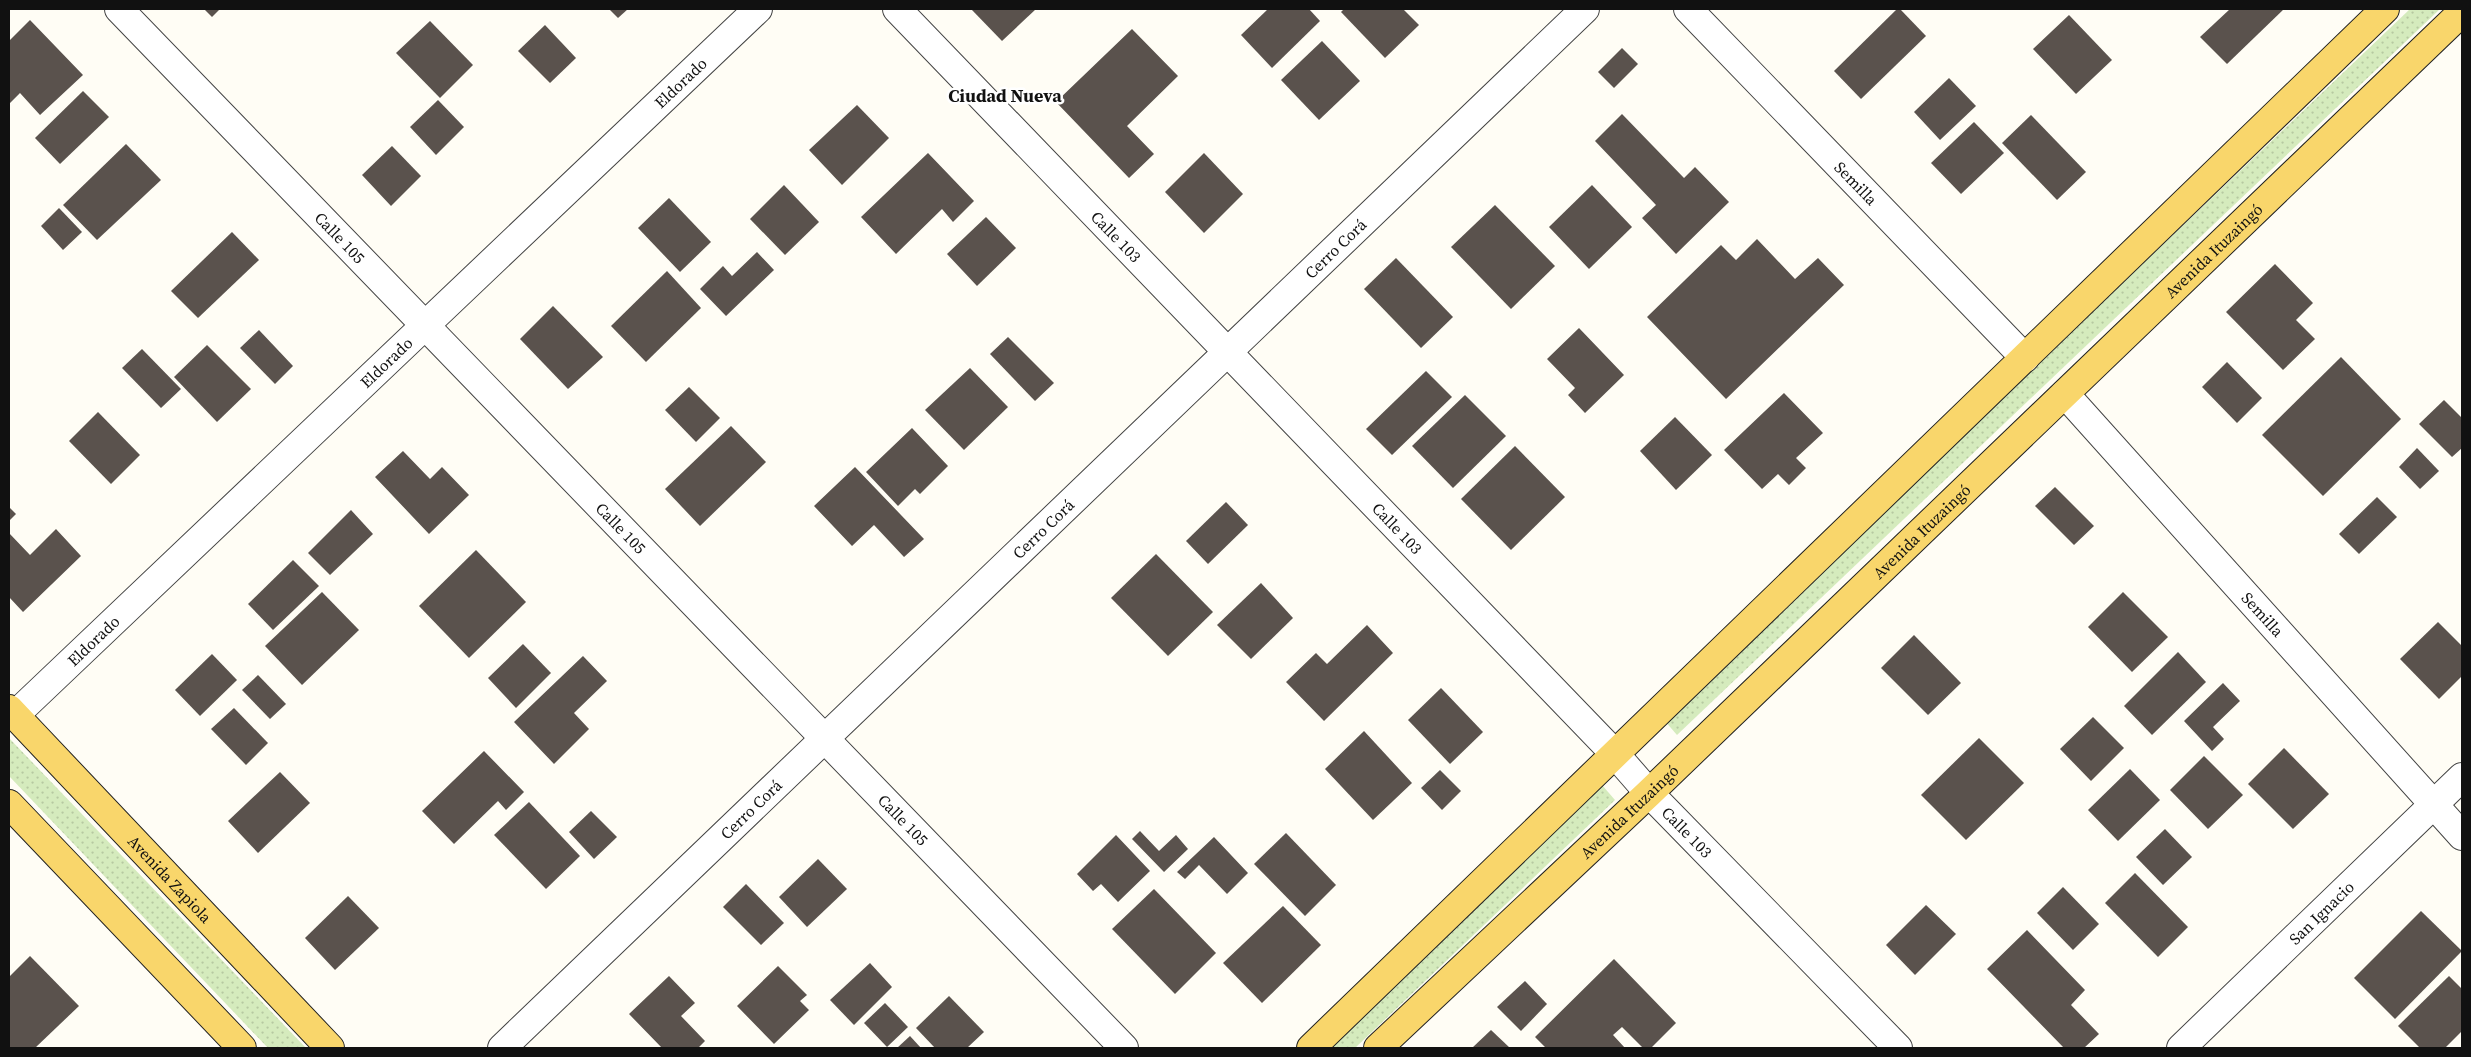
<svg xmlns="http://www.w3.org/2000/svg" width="2471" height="1057" font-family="'Source Serif 4',serif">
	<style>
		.grass { fill: url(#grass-dots) }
		.building { fill: #5a524d }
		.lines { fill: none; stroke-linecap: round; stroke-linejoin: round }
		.minor-casing { stroke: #444; stroke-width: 30 }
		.major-casing { stroke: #222; stroke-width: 30 }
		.minor { stroke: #fff; stroke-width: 28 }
		.major { stroke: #f9d66b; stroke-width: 28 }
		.labels { text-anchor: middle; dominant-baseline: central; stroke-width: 5; stroke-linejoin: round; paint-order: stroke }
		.street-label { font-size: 16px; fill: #111; stroke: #fff }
		.neighbourhood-label { font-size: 18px; font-weight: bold; fill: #111; stroke: #fff }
	</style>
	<defs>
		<pattern id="grass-dots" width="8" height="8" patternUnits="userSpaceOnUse" patternTransform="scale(1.25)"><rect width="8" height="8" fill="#d5ebbd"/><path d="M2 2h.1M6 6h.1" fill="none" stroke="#b6c8a1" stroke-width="1.8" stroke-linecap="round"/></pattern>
	</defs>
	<rect width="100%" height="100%" fill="#fffdf5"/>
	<!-- grass -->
	<g class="grass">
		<polygon points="2410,9 2440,9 1677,735 1664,720"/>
		<polygon points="9,738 306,1048 268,1048 9,776"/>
		<polygon points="1602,785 1615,800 1355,1048 1325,1048"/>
	</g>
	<!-- building -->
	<g class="building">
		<polygon points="204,9 220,9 212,17"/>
		<polygon points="609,9 628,9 618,18"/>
		<polygon points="971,9 1036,9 1002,41"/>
		<polygon points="1268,9 1309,9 1320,21 1272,68 1241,35"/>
		<polygon points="1344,9 1403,9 1419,25 1385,58 1341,12"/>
		<polygon points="1897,9 1900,9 1926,36 1861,99 1834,71"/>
		<polygon points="2230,9 2284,9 2227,64 2200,37"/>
		<polygon points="2069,15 2112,60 2076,94 2033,49"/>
		<polygon points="30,20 83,75 40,115 20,93 9,104 9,41"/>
		<polygon points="430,21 473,65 440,98 396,53"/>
		<polygon points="545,25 576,58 550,83 518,51"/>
		<polygon points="1132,29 1178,76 1127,126 1154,154 1129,178 1056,102"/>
		<polygon points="1322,41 1360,81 1319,120 1281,80"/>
		<polygon points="1622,48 1638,64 1614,88 1598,72"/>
		<polygon points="1949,78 1976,106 1940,140 1914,112"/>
		<polygon points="83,91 109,117 60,164 35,138"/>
		<polygon points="438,100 464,127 436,155 410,127"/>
		<polygon points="857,105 889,138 842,185 809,150"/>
		<polygon points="1622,114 1684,178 1695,167 1729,202 1676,254 1642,218 1656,205 1595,141"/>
		<polygon points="2031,115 2086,172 2057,200 2002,143"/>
		<polygon points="1974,122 2004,153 1961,194 1931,163"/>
		<polygon points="126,144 161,180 97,240 63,205"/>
		<polygon points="392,146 421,176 391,206 362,175"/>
		<polygon points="928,153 974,201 953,222 942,209 896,254 861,217"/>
		<polygon points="1204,153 1243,194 1204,233 1165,192"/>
		<polygon points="784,185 819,222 785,255 750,219"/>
		<polygon points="1592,185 1632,227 1589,269 1549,227"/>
		<polygon points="669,198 711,242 680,272 638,228"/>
		<polygon points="1495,205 1555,266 1511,309 1451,247"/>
		<polygon points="59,208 82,232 63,250 41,226"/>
		<polygon points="986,217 1016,248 977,286 947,254"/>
		<polygon points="232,232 259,260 198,318 171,291"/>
		<polygon points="1757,239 1795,279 1818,258 1844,285 1726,399 1647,317 1721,245 1736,260"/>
		<polygon points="757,252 774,270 726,316 700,289 723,266 732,276"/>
		<polygon points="1396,258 1453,317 1421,348 1364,289"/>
		<polygon points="2275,264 2313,303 2296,320 2315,339 2283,370 2226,312"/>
		<polygon points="667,271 701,308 646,362 611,326"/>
		<polygon points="553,306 603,357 568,389 520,339"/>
		<polygon points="1579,328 1624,375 1585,413 1568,395 1575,388 1547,359"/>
		<polygon points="259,330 293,366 275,384 240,348"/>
		<polygon points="1008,337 1054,383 1035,401 990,354"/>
		<polygon points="207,345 251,389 217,422 174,377"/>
		<polygon points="142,349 181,389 161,408 122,368"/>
		<polygon points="2341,357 2401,419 2323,496 2262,435"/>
		<polygon points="2227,362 2262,398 2237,423 2202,387"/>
		<polygon points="970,368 1008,407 964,450 925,410"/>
		<polygon points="1426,371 1452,397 1392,455 1366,429"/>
		<polygon points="689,387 720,418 696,442 665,410"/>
		<polygon points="1784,393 1823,433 1796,458 1806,468 1789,485 1778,474 1762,489 1724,450"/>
		<polygon points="1465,395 1506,436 1453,488 1412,446"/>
		<polygon points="2444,400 2462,418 2462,448 2452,457 2419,424"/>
		<polygon points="98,412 140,455 111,484 69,441"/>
		<polygon points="1675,417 1712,455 1676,490 1640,451"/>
		<polygon points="731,426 766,462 700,526 665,489"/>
		<polygon points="912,428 948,466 920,494 915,489 898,506 866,472"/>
		<polygon points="1515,446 1565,497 1511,550 1461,499"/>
		<polygon points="2417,448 2439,471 2420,489 2399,467"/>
		<polygon points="403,451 430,479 442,467 469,495 429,534 375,477"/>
		<polygon points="855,467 924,539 904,557 874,525 852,546 814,506"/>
		<polygon points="2055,487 2094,526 2074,545 2035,506"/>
		<polygon points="2377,497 2397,517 2359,554 2339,534"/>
		<polygon points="1226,502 1248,525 1208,564 1186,541"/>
		<polygon points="9,507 16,514 9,521"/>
		<polygon points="351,510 373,534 330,575 308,553"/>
		<polygon points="56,529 81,556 23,612 9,597 9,533 30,555"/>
		<polygon points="476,550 526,602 469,658 419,606"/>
		<polygon points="1156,554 1213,612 1168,656 1111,598"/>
		<polygon points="293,560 319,586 273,630 248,604"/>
		<polygon points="1261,583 1293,618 1251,659 1217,625"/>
		<polygon points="322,592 359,630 302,685 265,646"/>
		<polygon points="2123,592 2168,637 2132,672 2088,627"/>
		<polygon points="2438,622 2462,646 2462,676 2439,699 2400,659"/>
		<polygon points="1367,625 1393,653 1324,721 1286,682 1316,653 1327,664"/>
		<polygon points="1914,635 1961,683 1928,715 1881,668"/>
		<polygon points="523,644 551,673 516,708 488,678"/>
		<polygon points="2178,652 2206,682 2152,735 2124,706"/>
		<polygon points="212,654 237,680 200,716 175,690"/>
		<polygon points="583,656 607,681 574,713 589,729 554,764 514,722"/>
		<polygon points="258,675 286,704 270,719 242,690"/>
		<polygon points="2223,683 2240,701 2213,727 2224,739 2212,751 2184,721"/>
		<polygon points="1441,688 1483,732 1450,764 1408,720"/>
		<polygon points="234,708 268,743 246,765 211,729"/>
		<polygon points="2093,717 2124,748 2091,781 2060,749"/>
		<polygon points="1364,731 1412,783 1373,820 1325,769"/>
		<polygon points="1979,738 2024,783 1966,840 1921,795"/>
		<polygon points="2284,748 2329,794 2293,829 2248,784"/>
		<polygon points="484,751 524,792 506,810 498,801 454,844 422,811"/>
		<polygon points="2204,756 2243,795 2208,829 2170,790"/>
		<polygon points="2130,769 2160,800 2118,841 2088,810"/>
		<polygon points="1440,770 1461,791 1442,810 1421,788"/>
		<polygon points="280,772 310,803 258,853 228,821"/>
		<polygon points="529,802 580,856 546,889 494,835"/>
		<polygon points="591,811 617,837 594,859 569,832"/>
		<polygon points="2165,829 2192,857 2163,885 2136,857"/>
		<polygon points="1140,831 1159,851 1176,835 1188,849 1164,872 1132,839"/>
		<polygon points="1286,833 1336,885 1305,916 1254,864"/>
		<polygon points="1116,835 1150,871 1118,902 1101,884 1093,891 1077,874"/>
		<polygon points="1214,837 1248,873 1227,894 1199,865 1185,879 1177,872"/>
		<polygon points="818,859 847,889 807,927 779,897"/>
		<polygon points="2135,873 2188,927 2158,957 2105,903"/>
		<polygon points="746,884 784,923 761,945 723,907"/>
		<polygon points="2063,887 2099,924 2073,950 2037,913"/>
		<polygon points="1154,889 1216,953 1175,994 1112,929"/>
		<polygon points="348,896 379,928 335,970 305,938"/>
		<polygon points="1926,905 1956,934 1915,975 1886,945"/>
		<polygon points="1283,906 1321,945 1262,1003 1223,963"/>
		<polygon points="2421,911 2462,951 2395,1019 2354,978"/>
		<polygon points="2027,930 2085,990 2071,1005 2099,1034 2084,1048 2064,1048 1987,969"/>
		<polygon points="30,956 79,1006 35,1048 9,1048 9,977"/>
		<polygon points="1614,959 1676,1023 1651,1048 1643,1048 1622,1027 1613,1035 1625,1048 1546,1048 1535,1037"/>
		<polygon points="870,963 892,987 854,1025 830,1000"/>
		<polygon points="778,966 807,995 800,1001 809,1010 774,1044 737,1006"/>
		<polygon points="669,976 695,1003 681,1016 705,1041 698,1048 662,1048 629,1014"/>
		<polygon points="2449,976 2462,989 2462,1031 2445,1048 2420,1048 2398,1026"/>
		<polygon points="1525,981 1547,1004 1521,1031 1497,1007"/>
		<polygon points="949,996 984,1032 967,1048 935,1048 916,1028"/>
		<polygon points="885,1003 908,1027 887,1047 864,1023"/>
		<polygon points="1491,1030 1510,1048 1472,1048"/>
		<polygon points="910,1036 921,1048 897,1048"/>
	</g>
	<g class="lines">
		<!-- minor casing -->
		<g class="minor-casing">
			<g id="minor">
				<path id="s1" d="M119 9 1124 1048"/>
				<path id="s2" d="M897 9 1615 754 1649 793 1898 1048"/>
				<path id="s3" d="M1688 9 2025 358"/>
				<path id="s4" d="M2065 394 2462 836"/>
				<path id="s5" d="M15 715 758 9"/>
				<path id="s6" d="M502 1048 1585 9"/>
				<path id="s7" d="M2181 1048 2462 777"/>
			</g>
		</g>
		<!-- major casing -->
		<g class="major-casing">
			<g id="major">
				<path id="s8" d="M9 709 330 1048"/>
				<polyline points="9,804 242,1048"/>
				<polyline points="1311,1048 2385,9"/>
				<path id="s9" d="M1378 1048 1649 793 2462 12"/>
			</g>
		</g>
		<!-- minor -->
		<use href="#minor" class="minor"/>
		<!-- major -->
		<use href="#major" class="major"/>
	</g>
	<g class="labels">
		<!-- street labels -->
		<g class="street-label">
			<text stroke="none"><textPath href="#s5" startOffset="918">Eldorado</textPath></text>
			<text stroke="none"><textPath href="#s3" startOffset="242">Semilla</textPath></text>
			<text stroke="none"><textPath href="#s1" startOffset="318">Calle 105</textPath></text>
			<text stroke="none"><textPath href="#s2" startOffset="316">Calle 103</textPath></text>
			<text stroke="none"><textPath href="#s6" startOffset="1155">Cerro Corá</textPath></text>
			<text stroke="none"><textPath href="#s9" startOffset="1155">Avenida Ituzaingó</textPath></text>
			<text stroke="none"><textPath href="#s5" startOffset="512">Eldorado</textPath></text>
			<text stroke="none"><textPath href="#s1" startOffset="722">Calle 105</textPath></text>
			<text stroke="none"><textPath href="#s6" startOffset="750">Cerro Corá</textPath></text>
			<text stroke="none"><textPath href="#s2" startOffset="721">Calle 103</textPath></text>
			<text stroke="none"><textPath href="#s9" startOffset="750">Avenida Ituzaingó</textPath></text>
			<text stroke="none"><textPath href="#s4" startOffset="296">Semilla</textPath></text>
			<text stroke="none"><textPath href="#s5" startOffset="108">Eldorado</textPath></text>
			<text stroke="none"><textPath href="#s6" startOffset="345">Cerro Corá</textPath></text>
			<text stroke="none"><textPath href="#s9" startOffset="345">Avenida Ituzaingó</textPath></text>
			<text stroke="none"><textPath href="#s1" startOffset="1128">Calle 105</textPath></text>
			<text stroke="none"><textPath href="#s2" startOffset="1141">Calle 103</textPath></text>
			<text stroke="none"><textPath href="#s8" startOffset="234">Avenida Zapiola</textPath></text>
			<text stroke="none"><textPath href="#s7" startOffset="195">San Ignacio</textPath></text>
		</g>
		<!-- neighbourhood labels -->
		<g class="neighbourhood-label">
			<text x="1005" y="95">Ciudad Nueva</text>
		</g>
	</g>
	<!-- border -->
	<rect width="2471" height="1057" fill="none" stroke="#111111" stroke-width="20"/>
</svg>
